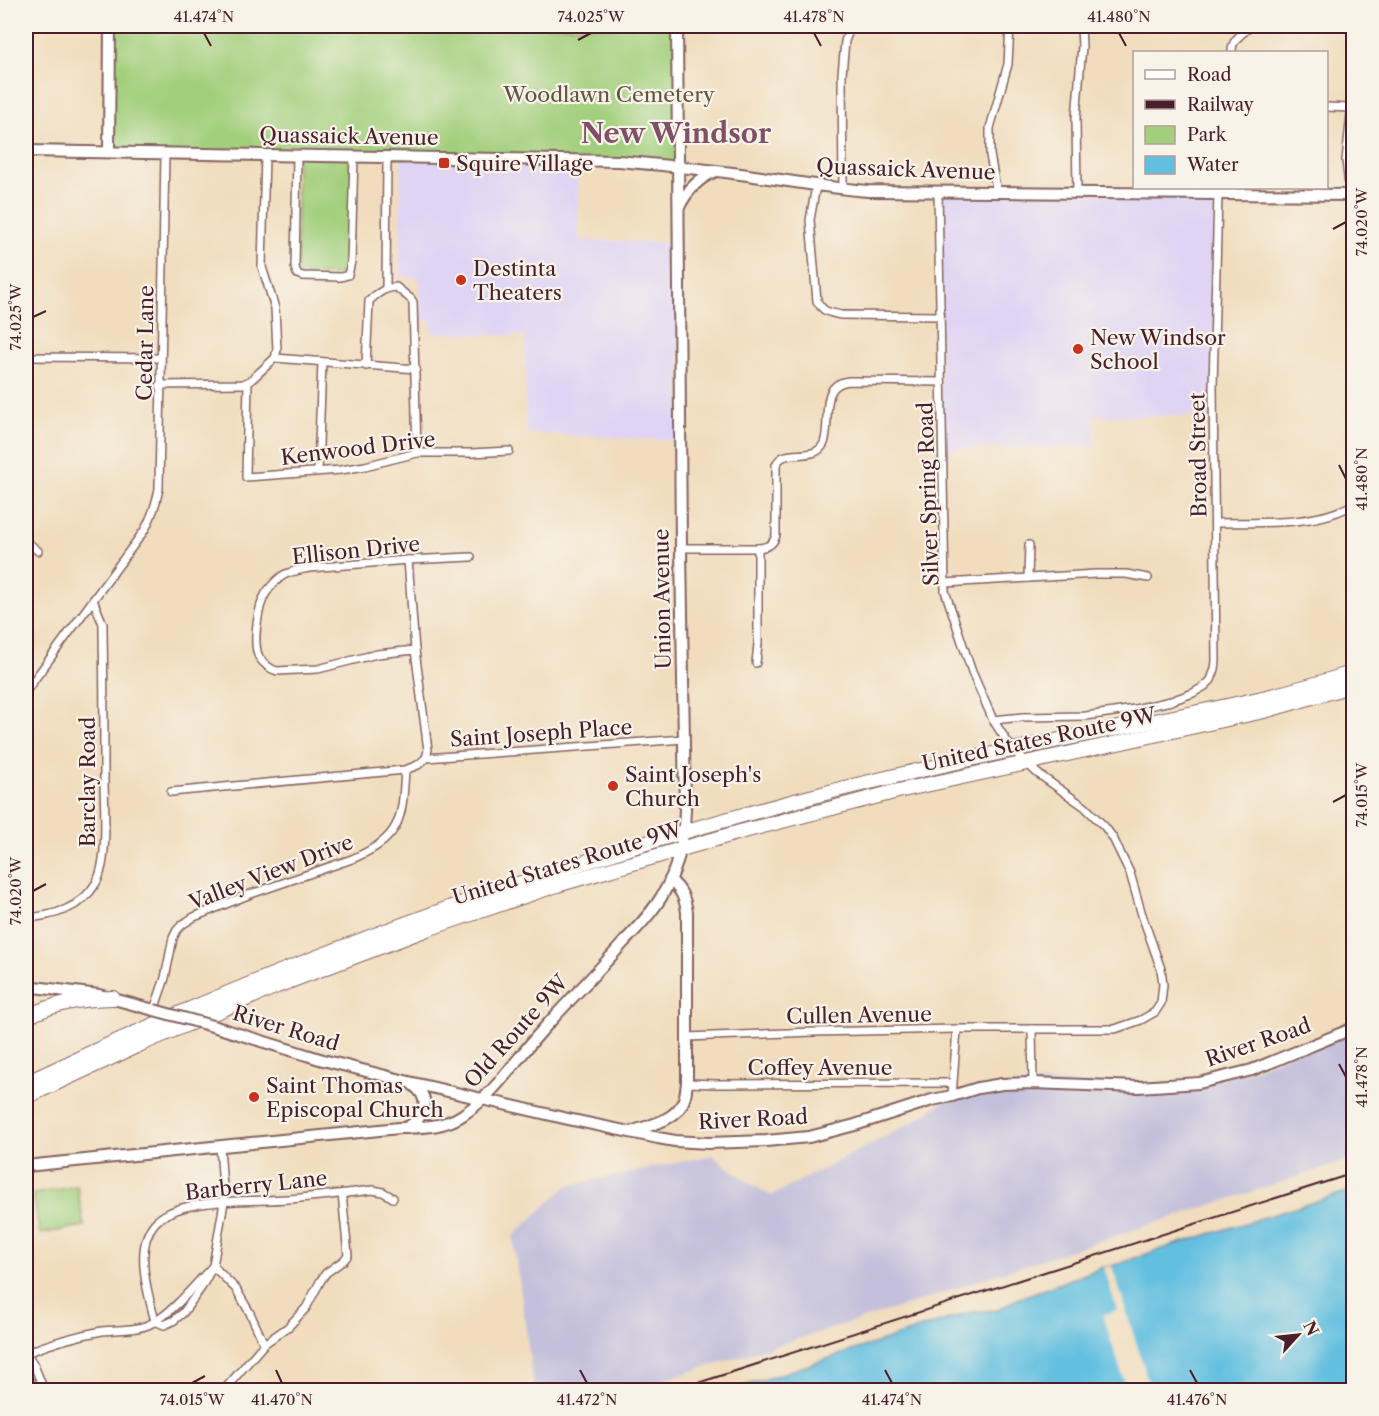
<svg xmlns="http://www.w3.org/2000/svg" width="1379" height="1416" font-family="'Libre Caslon Text',serif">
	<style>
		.built { fill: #e0d4f4 }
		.industrial { fill: #c4c0db }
		.green { fill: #a2cf7c; stroke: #767754; stroke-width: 1.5 }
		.water { fill: #62bfe0; stroke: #566f86; stroke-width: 1.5 }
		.pier { fill: #f1ddbe }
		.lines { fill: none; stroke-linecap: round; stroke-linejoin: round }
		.street-casing { stroke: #84625e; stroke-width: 10 }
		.secondary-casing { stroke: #84625e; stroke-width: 14 }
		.highway-casing { stroke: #84625e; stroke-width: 16 }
		.street { stroke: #fff; stroke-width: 7 }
		.secondary { stroke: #fff; stroke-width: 10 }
		.highway { stroke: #fff; stroke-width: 14 }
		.rail { stroke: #4a1f2b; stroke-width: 2 }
		.secondary-bridge-casing { stroke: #84625e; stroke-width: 14; stroke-linecap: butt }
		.secondary-bridge { stroke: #fff; stroke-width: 10 }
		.ticks { fill: none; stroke: #4a1f2b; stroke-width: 2 }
		.poi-dot { fill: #c8321e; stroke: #f7f3e8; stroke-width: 2 }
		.labels { text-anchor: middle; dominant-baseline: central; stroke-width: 4.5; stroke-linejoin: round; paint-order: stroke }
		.park-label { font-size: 21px; fill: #645443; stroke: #f7f3e8 }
		.street-label { font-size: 21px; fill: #4a1f2b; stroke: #f7f3e8 }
		.poi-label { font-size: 21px; fill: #4a1f2b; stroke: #f7f3e8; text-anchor: start }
		.district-label { font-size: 27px; font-weight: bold; fill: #805068; stroke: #f7f3e8 }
		.neatline { fill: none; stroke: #4a1f2b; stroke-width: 2 }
		.ticks-label { font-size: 15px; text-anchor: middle; fill: #4a1f2b }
	</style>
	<rect width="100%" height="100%" fill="#f7f3e8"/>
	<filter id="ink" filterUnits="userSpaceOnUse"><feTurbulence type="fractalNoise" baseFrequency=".0167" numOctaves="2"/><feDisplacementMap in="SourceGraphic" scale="12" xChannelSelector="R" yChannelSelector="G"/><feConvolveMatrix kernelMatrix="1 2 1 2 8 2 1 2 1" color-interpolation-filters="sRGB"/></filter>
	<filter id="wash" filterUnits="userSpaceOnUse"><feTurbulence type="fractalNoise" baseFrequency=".008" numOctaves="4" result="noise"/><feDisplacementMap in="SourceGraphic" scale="24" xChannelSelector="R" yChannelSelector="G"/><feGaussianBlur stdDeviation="1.35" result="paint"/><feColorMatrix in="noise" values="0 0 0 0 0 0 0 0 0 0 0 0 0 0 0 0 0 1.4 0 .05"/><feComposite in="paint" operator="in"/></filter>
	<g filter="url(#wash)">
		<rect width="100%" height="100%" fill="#f1ddbe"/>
		<!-- built -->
		<g class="built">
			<polygon points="401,157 577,160 579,240 679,243 680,441 526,433 525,336 432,333 431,320 421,320 420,279 400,276"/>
			<polygon points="938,192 1218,194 1213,416 1093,416 1095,446 942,449"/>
		</g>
		<!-- industrial -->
		<polygon class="industrial" points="1353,1027 1353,1159 982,1279 921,1301 631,1390 534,1390 513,1236 567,1186 713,1155 745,1180 771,1196 913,1122 952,1096 1033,1083 1199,1083 1252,1070"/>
		<!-- green -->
		<g class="green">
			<polygon points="110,26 678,26 678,167 354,156 348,275 297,274 297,155 109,152"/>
			<polygon points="77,1186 84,1226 40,1234 33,1194"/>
		</g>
		<!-- water -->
		<polygon class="water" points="1353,1190 1353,1390 732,1390 971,1312 998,1310 1017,1299 1104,1267 1112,1266 1161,1249"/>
		<!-- pier -->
		<polygon class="pier" points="1112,1266 1151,1390 1127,1390 1103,1315 1117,1310 1104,1267"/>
	</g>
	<g filter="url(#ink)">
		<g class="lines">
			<!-- street casing -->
			<g class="street-casing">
				<g id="street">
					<path d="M1232 52C1231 40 1243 33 1251 26"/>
					<polyline points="1326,107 1351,108"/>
					<polyline points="297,155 295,267 297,274 303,276 341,277 348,275 351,262 354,156"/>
					<path d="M816 186 810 220 817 301C824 313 829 312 841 315L940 316"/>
					<polyline points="843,189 842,74 845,41 851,26"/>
					<polyline points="997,193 990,155 990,128 1008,64 1010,26"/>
					<polyline points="1077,193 1076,118 1082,46 1081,26"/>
					<polyline points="1350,195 1346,160 1354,87"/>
					<polyline points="386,289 387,156"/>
					<polyline points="26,357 160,358"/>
					<polyline points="275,358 416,369"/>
					<path d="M366 366 369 301C376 294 385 287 396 287L411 299 413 302 417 453"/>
					<polyline points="248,382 246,477 341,470 365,466 417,453 471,453 509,451"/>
					<polyline points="160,385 243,384 250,381 275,358 277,350 275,308 262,267 265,155"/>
					<polyline points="318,471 322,362"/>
					<path d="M1215 523C1258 522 1316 527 1354 504"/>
					<polyline points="26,541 38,551"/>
					<path d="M681 548H758C768 547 773 545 776 535V465C784 445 815 464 824 443 832 421 817 382 851 381L941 382"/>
					<polyline points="408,560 415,650 428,750 426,758"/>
					<polyline points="1028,578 1029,545"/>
					<polyline points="945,583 1096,574 1126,574 1148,578"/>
					<path d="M415 650 377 654 318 669 277 671C270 669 263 663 259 657 252 643 258 606 266 593 270 587 276 581 282 576 290 571 300 570 309 568L408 560 471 557"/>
					<polyline points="756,663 758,644 758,548"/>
					<path d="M26 691 144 531C152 517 156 504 159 489L165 153"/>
					<polyline points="993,720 1023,717 1086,716 1135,709 1171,701 1193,693 1205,686 1211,680 1215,669 1216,661 1213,386 1218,194"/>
					<polyline points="171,792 405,770 418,765 426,758 684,739"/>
					<path d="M26 918C53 916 81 909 96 883 109 861 104 805 104 779 104 730 104 681 103 632V624L93 600"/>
					<path d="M154 1010 165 978 173 938 177 930 183 924 194 917 248 895 352 859C402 837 402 820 405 770"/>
					<polyline points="1032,1029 1033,1083"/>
					<polyline points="687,1037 814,1032 957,1029 1115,1029 1141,1020 1155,1012 1161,1003 1163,984 1161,969 1142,915 1130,873 1113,838 1105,827 1085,807 1037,773 1012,749 993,720 972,672 945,591 938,192"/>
					<polyline points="687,1083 716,1084 952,1083"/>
					<polyline points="952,1096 957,1029"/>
					<polyline points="213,1266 236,1289 250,1313 264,1344"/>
					<path d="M155 1321C148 1294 134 1248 154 1224 177 1196 253 1202 287 1199 316 1197 345 1193 373 1190L383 1192 393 1198"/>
					<polyline points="155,1321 164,1325 173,1321 183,1313 201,1288 213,1266 224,1202 220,1146"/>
					<path d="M26 1353C51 1343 75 1336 102 1331 118 1329 137 1331 152 1323 173 1313 196 1283 213 1266"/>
					<polyline points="26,1353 34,1365 44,1390"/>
					<polyline points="224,1390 264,1344 288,1327 306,1308 321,1280 326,1273 344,1260 348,1255 342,1194"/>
				</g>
			</g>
			<!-- secondary casing -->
			<g class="secondary-casing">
				<g id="secondary">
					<path d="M26 151 619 161C662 165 705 169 748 175 788 181 828 188 868 191L1354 195"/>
					<polyline points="109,152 110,26"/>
					<path d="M679 207C687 191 697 179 714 172"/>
					<polyline points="26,986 99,995 154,1010"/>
					<polyline points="216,1027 323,1060 409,1082 568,1119 658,1138 675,1141 708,1143 766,1141 809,1137 855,1125 932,1100 952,1096 978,1088 1002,1084 1033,1083 1138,1087 1199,1083 1252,1070 1354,1028"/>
					<path d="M406 1128C425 1117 433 1099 412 1084"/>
					<path d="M631 1132C649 1125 675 1121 683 1102 686 1096 686 1089 687 1083V912C685 898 681 889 670 880"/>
					<path d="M26 1166 399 1128C420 1127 442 1128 461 1116 493 1096 515 1061 539 1034 566 1003 596 974 623 943 637 928 653 912 663 894 678 869 684 839 685 810L681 548 677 26"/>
				</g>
			</g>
			<!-- highway casing -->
			<g class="highway-casing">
				<g id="highway">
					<path d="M26 1017C55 1003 80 999 113 998"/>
					<path d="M26 1083C287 959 560 860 841 789 930 767 1019 748 1108 730 1190 714 1274 699 1354 672"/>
					<polyline points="26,1097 141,1044 277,986 430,928 557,885 740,832 898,791 1264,711 1354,685"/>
				</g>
			</g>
			<!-- street -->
			<use href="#street" class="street"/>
			<!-- secondary -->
			<use href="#secondary" class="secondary"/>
			<!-- highway -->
			<use href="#highway" class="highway"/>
			<!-- rail -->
			<polyline class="rail" points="676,1390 1354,1173"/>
			<!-- secondary-bridge casing -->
			<g class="secondary-bridge-casing">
				<polyline id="secondary-bridge" points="154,1010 216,1027"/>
			</g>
			<!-- secondary-bridge -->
			<use href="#secondary-bridge" class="secondary-bridge"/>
		</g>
	</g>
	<!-- ticks -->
	<path class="ticks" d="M204 33 211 46M814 33 821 46M1119 33 1126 46M578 40 591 33M1333 229 1346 222M33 317 46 311M1339 465 1346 479M1333 802 1346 795M33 891 46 884M1339 1064 1346 1077M276 1370 282 1383M580 1370 587 1383M885 1370 892 1383M1190 1370 1197 1383M192 1383 205 1376"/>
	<!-- markers -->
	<g class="poi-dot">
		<rect x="438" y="157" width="12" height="12" rx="3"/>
		<circle cx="461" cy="280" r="6"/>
		<circle cx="1078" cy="349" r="6"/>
		<circle cx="613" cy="786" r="6"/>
		<circle cx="254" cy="1097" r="6"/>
	</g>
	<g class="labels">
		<!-- park labels -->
		<g class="park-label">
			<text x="609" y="94">Woodlawn Cemetery</text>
		</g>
		<!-- street labels -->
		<g class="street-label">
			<text transform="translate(349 136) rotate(1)">Quassaick Avenue</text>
			<text transform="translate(906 169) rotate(2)">Quassaick Avenue</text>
			<text transform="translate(145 343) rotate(-89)">Cedar Lane</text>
			<text transform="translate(358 448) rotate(-7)">Kenwood Drive</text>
			<text transform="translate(1198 455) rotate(-91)">Broad Street</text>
			<text transform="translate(928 494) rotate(-92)">Silver Spring Road</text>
			<text transform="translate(356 550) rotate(-6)">Ellison Drive</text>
			<text transform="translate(662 599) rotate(-91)">Union Avenue</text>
			<text transform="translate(541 733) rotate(-4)">Saint Joseph Place</text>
			<text transform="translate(1039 739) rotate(-12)">United States Route 9W</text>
			<text transform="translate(87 782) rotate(-90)">Barclay Road</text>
			<text transform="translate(567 863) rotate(-17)">United States Route 9W</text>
			<text transform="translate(271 872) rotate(-21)">Valley View Drive</text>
			<text transform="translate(859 1015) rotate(-1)">Cullen Avenue</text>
			<text transform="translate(286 1028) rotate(17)">River Road</text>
			<text transform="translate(516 1031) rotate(-48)">Old Route 9W</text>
			<text transform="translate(1258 1042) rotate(-19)">River Road</text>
			<text x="820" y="1067">Coffey Avenue</text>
			<text transform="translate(753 1119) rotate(-3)">River Road</text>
			<text transform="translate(256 1185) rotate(-6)">Barberry Lane</text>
		</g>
		<!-- poi labels -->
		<g class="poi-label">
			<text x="456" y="163">Squire Village</text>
			<text x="473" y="268">Destinta<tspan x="473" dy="24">Theaters</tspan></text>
			<text x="1090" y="337">New Windsor<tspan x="1090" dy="24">School</tspan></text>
			<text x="625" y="774">Saint Joseph's<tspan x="625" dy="24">Church</tspan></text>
			<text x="266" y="1085">Saint Thomas<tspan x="266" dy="24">Episcopal Church</tspan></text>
		</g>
		<!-- district labels -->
		<g class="district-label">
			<text x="676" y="133">New Windsor</text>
		</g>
	</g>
	<!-- margin -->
	<rect width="1379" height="1416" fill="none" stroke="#f7f3e8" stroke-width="66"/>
	<!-- legend -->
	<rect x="1133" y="51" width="195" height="138" fill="#f7f3e8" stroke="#b29e9c" stroke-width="1.5"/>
	<rect x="1145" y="70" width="30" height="9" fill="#ffffff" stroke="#b29e9c" stroke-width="1.5"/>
	<text x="1187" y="81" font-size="18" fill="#4a1f2b">Road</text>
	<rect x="1145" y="100" width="30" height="9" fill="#4a1f2b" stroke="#b29e9c" stroke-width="1.5"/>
	<text x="1187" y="111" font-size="18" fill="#4a1f2b">Railway</text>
	<rect x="1145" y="126" width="30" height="18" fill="#a2cf7c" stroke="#b29e9c" stroke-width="1.5"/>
	<text x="1187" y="141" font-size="18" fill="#4a1f2b">Park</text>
	<rect x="1145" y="156" width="30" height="18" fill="#62bfe0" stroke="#b29e9c" stroke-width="1.5"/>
	<text x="1187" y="171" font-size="18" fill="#4a1f2b">Water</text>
	<!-- north arrow -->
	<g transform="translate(1298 1335) rotate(63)" stroke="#f7f3e8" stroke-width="4.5" paint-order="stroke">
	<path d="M0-4.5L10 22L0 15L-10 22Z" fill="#4a1f2b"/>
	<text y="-9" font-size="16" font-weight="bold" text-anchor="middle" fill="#4a1f2b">N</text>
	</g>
	<rect x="33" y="33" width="1313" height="1350" class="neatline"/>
	<g class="ticks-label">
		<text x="204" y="22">41.474°N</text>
		<text x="591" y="22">74.025°W</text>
		<text x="814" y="22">41.478°N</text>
		<text x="1119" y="22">41.480°N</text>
		<text transform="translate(1362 222) rotate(-90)" y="5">74.020°W</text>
		<text transform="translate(16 317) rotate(-90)" y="5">74.025°W</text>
		<text transform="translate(1362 479) rotate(-90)" y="5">41.480°N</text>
		<text transform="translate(1362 795) rotate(-90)" y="5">74.015°W</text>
		<text transform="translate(16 891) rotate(-90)" y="5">74.020°W</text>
		<text transform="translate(1362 1077) rotate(-90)" y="5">41.478°N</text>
		<text x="192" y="1405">74.015°W</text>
		<text x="282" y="1405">41.470°N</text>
		<text x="587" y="1405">41.472°N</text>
		<text x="892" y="1405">41.474°N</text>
		<text x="1197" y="1405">41.476°N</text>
	</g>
</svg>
